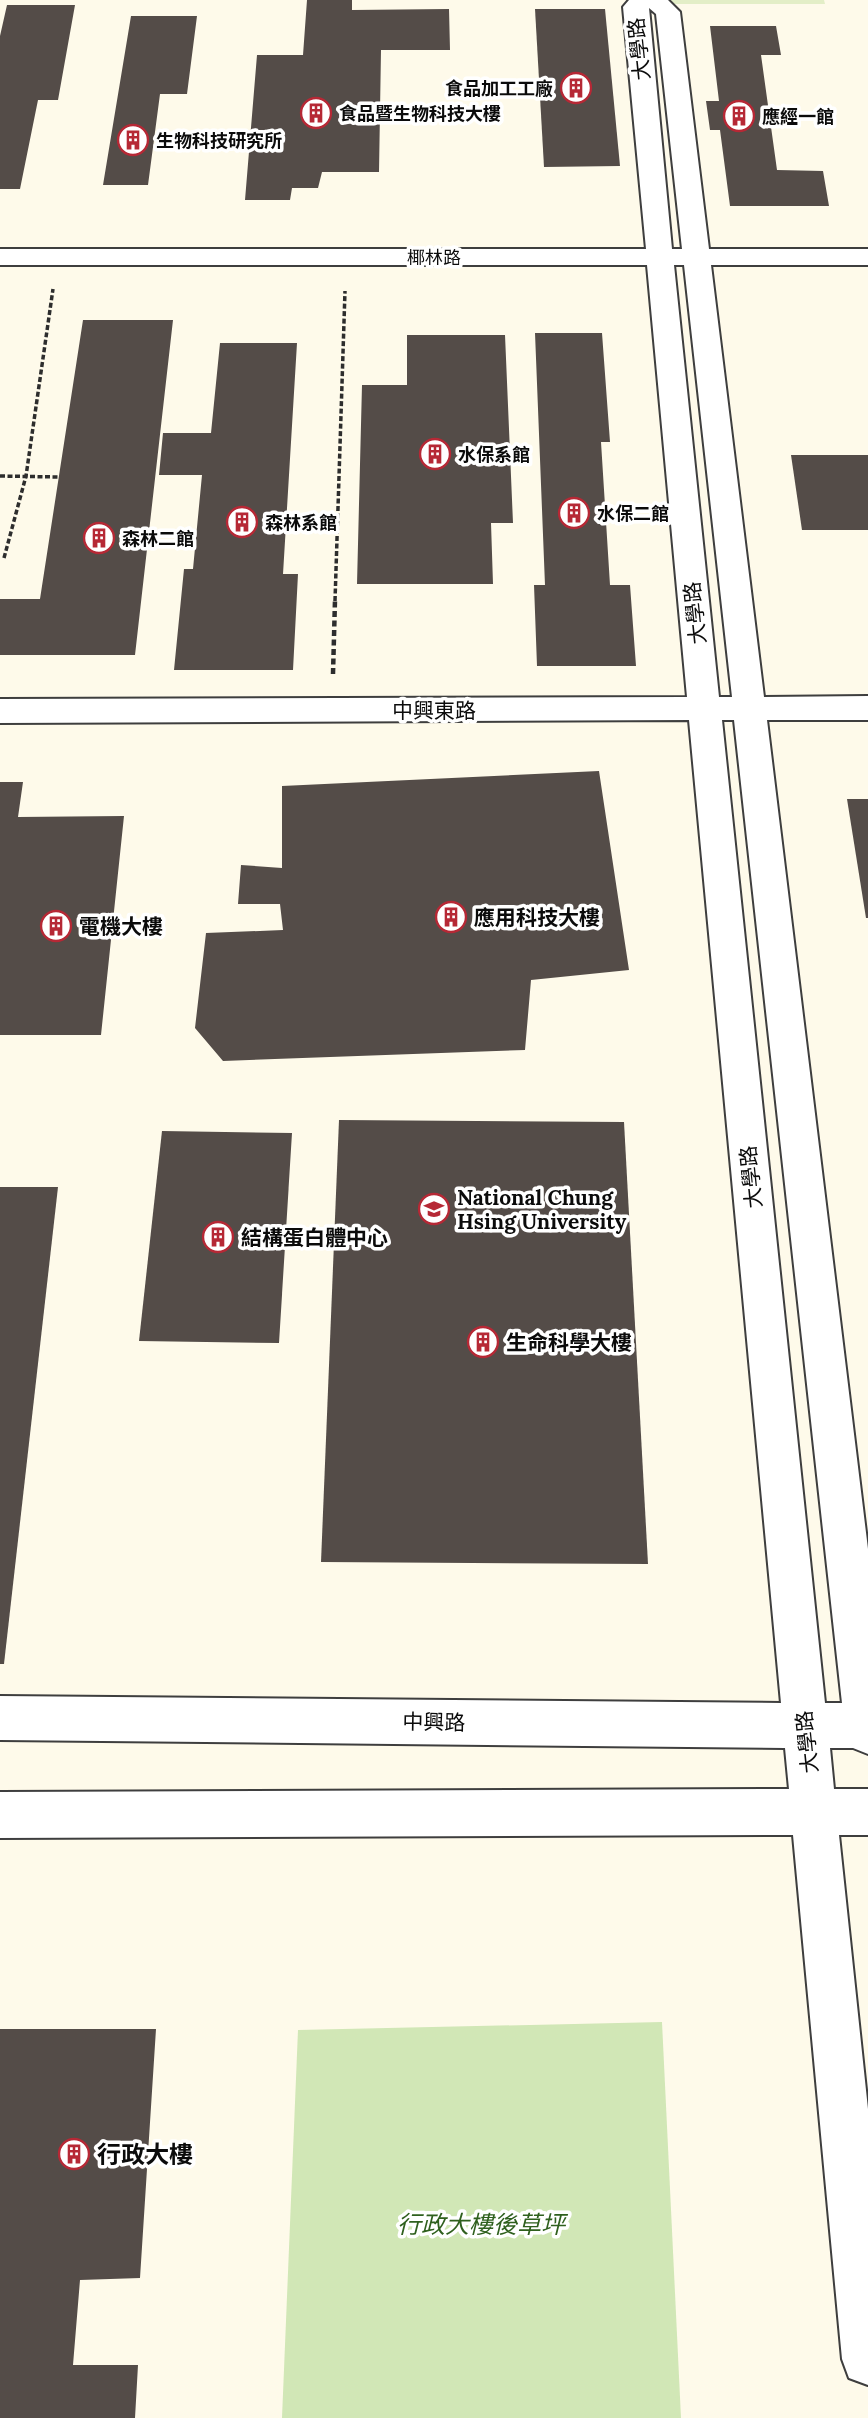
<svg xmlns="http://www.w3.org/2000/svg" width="868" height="2418" font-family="Lora,'Noto Sans TC',serif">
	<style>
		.green { fill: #d1e7b6 }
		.pitch { fill: #e3eec7 }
		.building { fill: #544c48 }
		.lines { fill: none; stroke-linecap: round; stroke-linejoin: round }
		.street-casing { stroke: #3e3e3e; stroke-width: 4 }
		.path-far1 { stroke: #2d2d2d; stroke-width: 3.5; stroke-dasharray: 5 2.5; stroke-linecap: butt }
		.path { stroke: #2d2d2d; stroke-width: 4.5; stroke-dasharray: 6 3.5; stroke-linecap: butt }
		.street { fill: #fff; fill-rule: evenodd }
		.labels { text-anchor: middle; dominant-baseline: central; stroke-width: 7; stroke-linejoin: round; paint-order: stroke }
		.far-poi-label { font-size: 18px; font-weight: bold; fill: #0b0b0b; stroke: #fff; text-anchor: start }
		.far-street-label { font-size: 18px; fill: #0b0b0b; stroke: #fff }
		.street-label { font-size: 21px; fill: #0b0b0b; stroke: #fff }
		.poi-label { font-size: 21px; font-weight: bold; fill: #0b0b0b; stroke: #fff; text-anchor: start }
		.near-poi-label { font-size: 24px; font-weight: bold; fill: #0b0b0b; stroke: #fff; text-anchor: start }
		.near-park-label { font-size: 24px; font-style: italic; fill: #2f601e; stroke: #fff }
	</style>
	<rect width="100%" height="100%" fill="#fefaea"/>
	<!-- green -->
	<polygon class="green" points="662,2022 681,2418 282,2418 298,2030"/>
	<!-- pitch -->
	<polygon class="pitch" points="667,0 824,0 825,4 667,4"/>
	<!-- building -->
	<g class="building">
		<polygon points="307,0 352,0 352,10 449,9 450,50 381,50 379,172 322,172 318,188 292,188 290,200 245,200 257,55 303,55"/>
		<polygon points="7,5 75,5 58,100 38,100 20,189 0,189 0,36"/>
		<polygon points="535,9 605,9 620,166 544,167"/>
		<polygon points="131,16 197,16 187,94 160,94 148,185 103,185"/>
		<polygon points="710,26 776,26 781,55 761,55 777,170 823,171 829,206 730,206 720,130 710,130 706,101 719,101"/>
		<polygon points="83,320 173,320 135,655 0,655 0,599 40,599"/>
		<polygon points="535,333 602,333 610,442 601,442 610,585 630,585 636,666 537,666 534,585 545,585"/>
		<polygon points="407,335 505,335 513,523 491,523 493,584 357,584 362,385 407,385"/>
		<polygon points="220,343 297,343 283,574 298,574 293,670 174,670 184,569 193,569 202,475 159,475 163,433 211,433"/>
		<polygon points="791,455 868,455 868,530 802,530"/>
		<polygon points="599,771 629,970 531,980 525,1050 223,1061 195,1028 206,933 283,930 280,904 238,904 241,865 282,868 282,786"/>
		<polygon points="0,782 23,782 18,817 124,816 101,1035 0,1035"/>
		<polygon points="847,799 868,799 868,918 866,918"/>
		<polygon points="339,1120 624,1122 648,1564 321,1562"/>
		<polygon points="162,1131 292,1133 279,1343 139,1341"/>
		<polygon points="0,1187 58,1187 4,1664 0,1664"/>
		<polygon points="0,2029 156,2029 140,2278 80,2280 73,2365 138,2365 135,2418 0,2418"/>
	</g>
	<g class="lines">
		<!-- street casing -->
		<g class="street-casing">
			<path id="street" d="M629 0H668L680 12 709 249H868V265H711L764 697 868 696V720H767L868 1549V1754L853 1748H830L834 1789H868V1835H839L868 2109V2385L849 2378 842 2359 793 1835 0 1838V1792L789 1789 785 1748 0 1740V1696L781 1703 689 720 0 723V699L687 697 647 265H0V249H646L623 7ZM649 8 656 14 682 249H672ZM674 265H684L732 697H719ZM722 720H734L842 1703H825Z"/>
		</g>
		<!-- path-far1 -->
		<g class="path-far1">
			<polyline points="0,476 59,477"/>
			<polyline points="4,558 26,476 53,289"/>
			<polyline points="335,601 345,291"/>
		</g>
		<!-- path -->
		<polyline class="path" points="333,674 335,600"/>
		<!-- street -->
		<use href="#street" class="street"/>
	</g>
	<!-- icons -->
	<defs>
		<g id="building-ring" transform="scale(1.575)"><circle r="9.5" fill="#fff" stroke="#b62835" stroke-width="1.5"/><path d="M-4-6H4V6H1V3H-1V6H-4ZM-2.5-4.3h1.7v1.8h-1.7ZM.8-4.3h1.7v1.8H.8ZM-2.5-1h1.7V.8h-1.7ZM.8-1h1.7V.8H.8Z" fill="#b62835"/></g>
		<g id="university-ring" transform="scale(1.575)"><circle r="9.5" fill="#fff" stroke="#b62835" stroke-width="1.5"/><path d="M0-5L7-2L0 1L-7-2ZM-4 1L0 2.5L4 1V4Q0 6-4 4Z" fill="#b62835"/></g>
	</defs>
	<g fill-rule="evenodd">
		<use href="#building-ring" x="576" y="88"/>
		<use href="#building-ring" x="316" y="113"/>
		<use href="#building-ring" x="739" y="116"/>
		<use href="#building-ring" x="133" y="140"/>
		<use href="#building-ring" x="435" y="454"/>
		<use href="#building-ring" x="574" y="513"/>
		<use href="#building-ring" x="242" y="522"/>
		<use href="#building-ring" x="99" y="538"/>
		<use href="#building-ring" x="451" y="917"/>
		<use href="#building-ring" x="56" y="926"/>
		<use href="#university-ring" x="434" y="1209"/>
		<use href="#building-ring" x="218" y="1237"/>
		<use href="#building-ring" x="483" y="1342"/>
		<use href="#building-ring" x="74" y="2154"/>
	</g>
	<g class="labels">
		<!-- far-poi labels -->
		<g class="far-poi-label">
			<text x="553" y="88" text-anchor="end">食品加工工廠</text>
			<text x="339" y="113">食品暨生物科技大樓</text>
			<text x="762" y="116">應經一館</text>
			<text x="156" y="140">生物科技研究所</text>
			<text x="458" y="454">水保系館</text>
			<text x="597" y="513">水保二館</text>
			<text x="265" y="522">森林系館</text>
			<text x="122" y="538">森林二館</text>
		</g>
		<!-- far-street labels -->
		<g class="far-street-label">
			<text x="434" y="257">椰林路</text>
		</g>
		<!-- street labels -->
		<g class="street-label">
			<text transform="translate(639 49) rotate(-96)">大學路</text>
			<text transform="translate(695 613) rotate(-96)">大學路</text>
			<text x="434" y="710">中興東路</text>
			<text transform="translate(751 1177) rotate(-96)">大學路</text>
			<text transform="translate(434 1722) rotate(1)">中興路</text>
			<text transform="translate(807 1742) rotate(-96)">大學路</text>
		</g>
		<!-- poi labels -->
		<g class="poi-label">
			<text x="474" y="917">應用科技大樓</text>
			<text x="79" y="926">電機大樓</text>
			<text x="457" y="1197">National Chung<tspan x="457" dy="24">Hsing University</tspan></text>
			<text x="241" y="1237">結構蛋白體中心</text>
			<text x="506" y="1342">生命科學大樓</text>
		</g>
		<!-- near-poi labels -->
		<g class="near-poi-label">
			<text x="97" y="2154">行政大樓</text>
		</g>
		<!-- near-park labels -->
		<g class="near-park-label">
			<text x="481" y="2224">行政大樓後草坪</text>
		</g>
	</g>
</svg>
